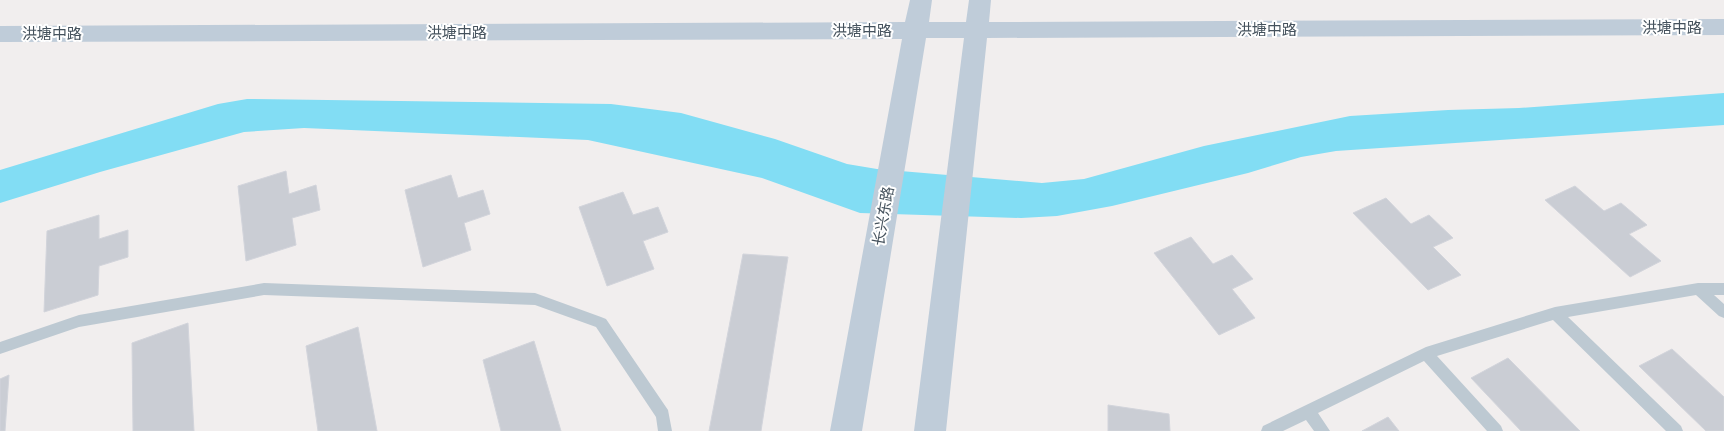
<svg xmlns="http://www.w3.org/2000/svg" width="1724" height="431" font-family="Poppins,'Noto Sans SC',sans-serif">
	<style>
		.water { fill: #82ddf4 }
		.building { fill: #cacdd4; stroke: #d2d4db }
		.lines { fill: none; stroke-linecap: round; stroke-linejoin: round }
		.lane { fill: #bdc9d2; fill-rule: evenodd }
		.secondary { fill: #bfccd9; fill-rule: evenodd }
		.labels { text-anchor: middle; dominant-baseline: central; stroke-width: 4; stroke-linejoin: round; paint-order: stroke }
		.street-label { font-size: 15px; fill: #45525d; stroke: #fff }
	</style>
	<rect width="100%" height="100%" fill="#f1eeee"/>
	<!-- water -->
	<polygon class="water" points="1724,93 1724,125 1336,151 1301,157 1248,173 1112,206 1057,216 1021,218 860,213 762,178 588,140 304,128 244,132 100,172 0,203 0,170 218,104 247,99 611,104 681,113 775,139 847,164 877,169 1042,183 1084,179 1204,146 1350,116 1448,110 1519,108"/>
	<!-- building -->
	<g class="building">
		<polygon points="286,171 289,194 316,185 320,210 292,218 296,245 246,261 238,186"/>
		<polygon points="451,175 458,198 483,190 490,214 464,223 471,250 423,267 405,190"/>
		<polygon points="1575,186 1604,211 1621,203 1647,225 1629,234 1661,261 1630,277 1545,200"/>
		<polygon points="623,192 633,215 658,207 668,232 643,241 654,269 607,286 579,207"/>
		<polygon points="1386,198 1411,224 1429,215 1453,238 1433,247 1461,275 1428,290 1353,213"/>
		<polygon points="99,215 99,239 128,230 128,257 99,266 98,295 44,312 47,231"/>
		<polygon points="1191,237 1213,264 1232,255 1253,279 1232,289 1255,318 1219,335 1154,253"/>
		<polygon points="743,254 788,257 761,431 709,431"/>
		<polygon points="188,323 194,431 133,431 132,343"/>
		<polygon points="358,327 377,431 318,431 306,346"/>
		<polygon points="534,341 561,431 501,431 483,360"/>
		<polygon points="1672,349 1724,397 1724,431 1706,431 1639,366"/>
		<polygon points="1508,358 1580,431 1521,431 1471,378"/>
		<polygon points="9,375 5,431 0,431 0,379"/>
		<polygon points="1108,405 1169,414 1170,431 1108,431"/>
		<polygon points="1388,417 1399,431 1362,431"/>
	</g>
	<g class="lines">
		<!-- lane -->
		<g class="lane">
			<polygon points="264,283 535,293 601,317 606,319 668,410 672,431 658,431 656,417 596,327 535,305 264,295 79,327 0,354 0,342 79,315"/>
			<polygon points="1698,283 1724,283 1724,295 1714,295 1724,304 1724,318 1719,316 1696,295 1568,317 1681,426 1683,431 1666,431 1553,320 1437,356 1501,426 1503,431 1487,431 1424,361 1318,413 1330,431 1314,431 1306,420 1283,431 1261,431 1263,426 1426,347 1555,307"/>
		</g>
		<!-- secondary -->
		<polygon class="secondary" points="910,0 932,0 929,22 966,22 969,0 991,0 989,22 1724,19 1724,35 987,38 946,431 914,431 964,38 926,38 862,431 830,431 902,39 0,42 0,26 905,22"/>
	</g>
	<g class="labels">
		<!-- street labels -->
		<g class="street-label">
			<text x="1672" y="27">洪塘中路</text>
			<text x="1267" y="29">洪塘中路</text>
			<text x="862" y="30">洪塘中路</text>
			<text x="457" y="32">洪塘中路</text>
			<text x="52" y="33">洪塘中路</text>
			<text transform="translate(883 216) rotate(-80)">长兴东路</text>
		</g>
	</g>
</svg>
